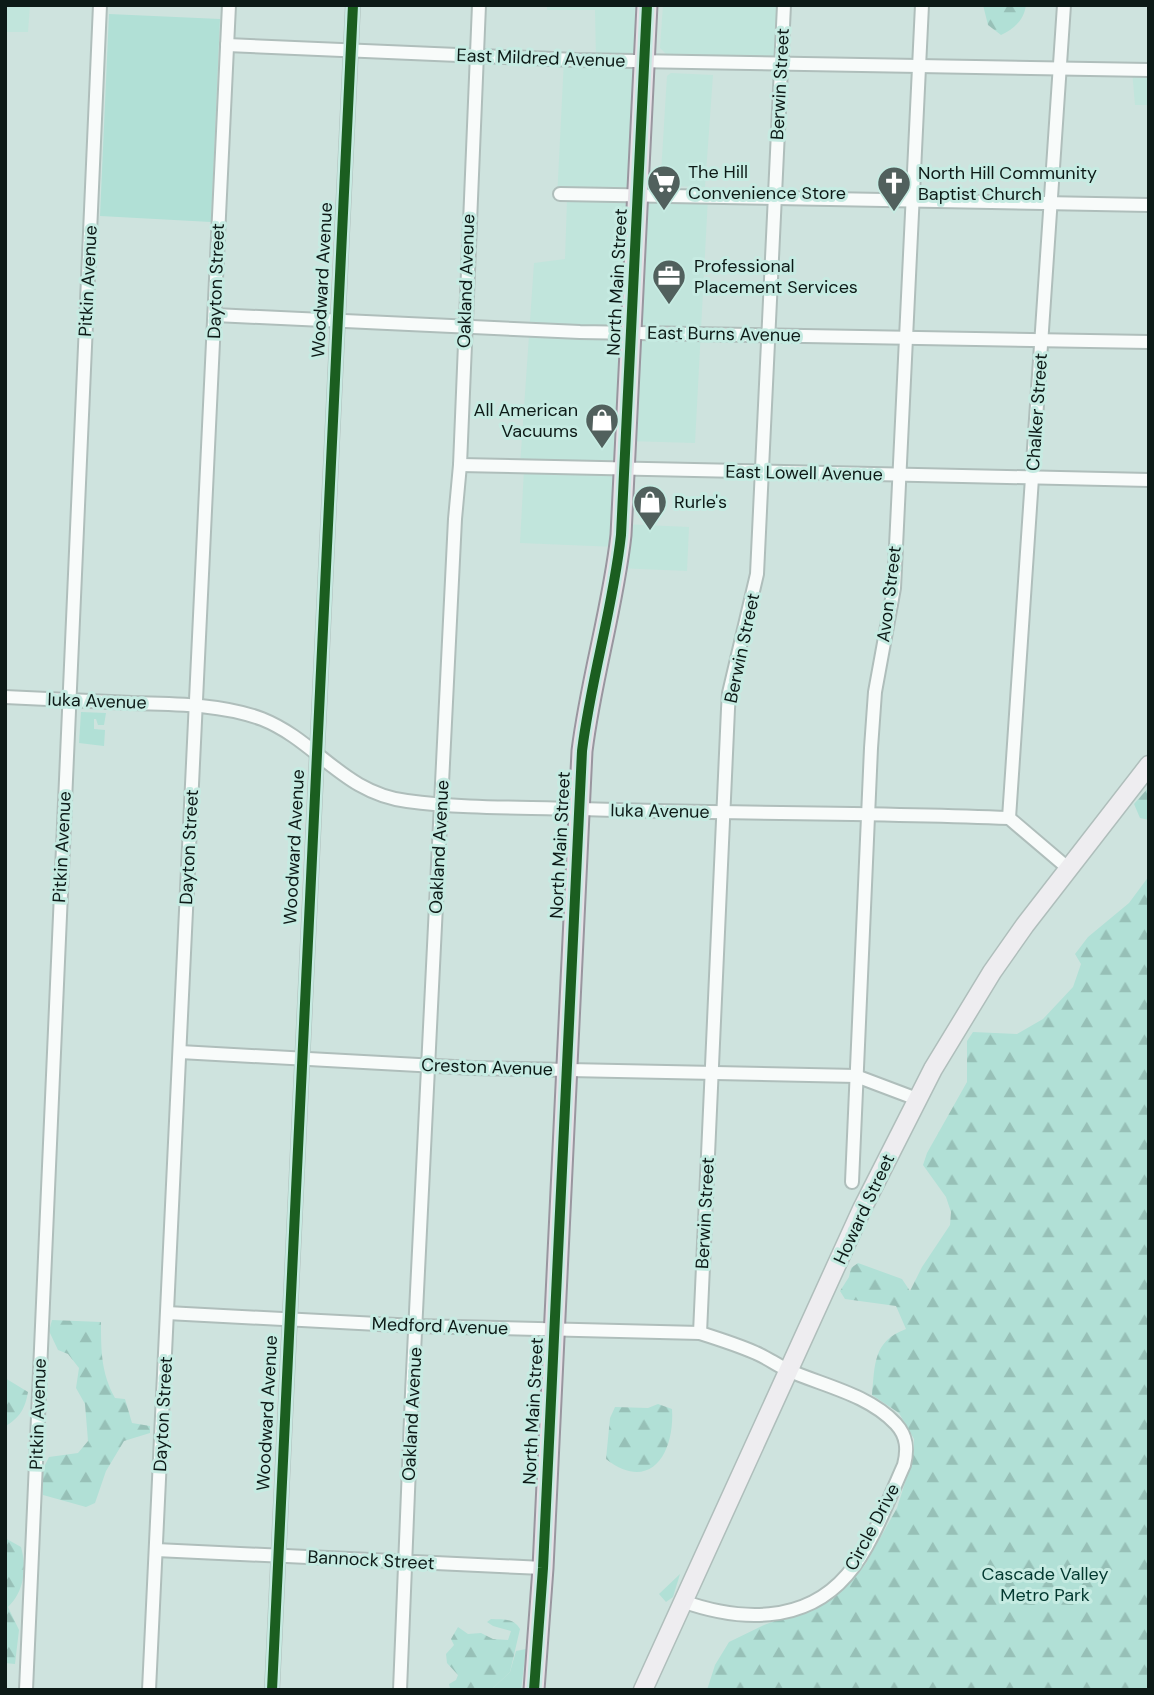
<svg xmlns="http://www.w3.org/2000/svg" width="1154" height="1695" font-family="'DM Sans',sans-serif">
	<style>
		.built { fill: #c1e5dc }
		.green { fill: #b1e0d6 }
		.forest { fill: url(#forest-firs) }
		.lines { fill: none; stroke-linecap: round; stroke-linejoin: round }
		.street-casing { stroke: #afbebb; stroke-width: 16 }
		.secondary-casing { stroke: #afbebb; stroke-width: 21 }
		.primary-casing { stroke: #99969f; stroke-width: 23 }
		.street { stroke: #f8fbfa; stroke-width: 12 }
		.secondary { stroke: #eeedf0; stroke-width: 18 }
		.primary { stroke: #e5e0e6; stroke-width: 19 }
		.cycleway-casing { stroke: #c6ebe2; stroke-width: 15 }
		.cycleway { stroke: #1b5e20; stroke-width: 10 }
		.labels { text-anchor: middle; dominant-baseline: central; stroke-width: 6; stroke-linejoin: round; paint-order: stroke }
		.street-label { font-size: 18px; fill: #0d1a17; stroke: #c6ebe2 }
		.poi-label { font-size: 18px; fill: #0d1a17; stroke: #c6ebe2; text-anchor: start }
		.park-label { font-size: 18px; fill: #02382f; stroke: #c6ebe2 }
	</style>
	<defs>
		<pattern id="forest-firs" width="22" height="20" patternUnits="userSpaceOnUse" patternTransform="scale(1.75)"><rect width="22" height="20" fill="#b1e0d6"/><path d="M5 1l3.5 6h-7zM16 11l3.5 6h-7z" fill="#97c0b7"/></pattern>
	</defs>
	<rect width="100%" height="100%" fill="#cee3de"/>
	<!-- built -->
	<g class="built">
		<polygon points="5,5 30,5 28,32 5,32"/>
		<polygon points="547,5 647,5 639,197 708,197 695,443 627,441 626,470 520,466 534,263 565,259 567,200 557,199 564,59 596,60 595,10 547,10"/>
		<polygon points="663,5 779,5 776,56 773,59 669,57 660,48"/>
		<polygon points="1132,70 1149,70 1149,105 1135,105"/>
		<polygon points="671,73 713,75 705,187 664,186 661,173 667,76"/>
		<polygon points="524,469 623,472 617,547 520,543"/>
		<polygon points="622,524 689,527 687,571 617,568"/>
	</g>
	<!-- green -->
	<g class="green">
		<polygon points="109,14 220,19 211,222 100,216"/>
		<polygon points="81,712 106,713 104,725 98,725 96,719 94,719 94,729 105,730 104,746 79,743"/>
		<polygon points="680,1574 673,1597 666,1602 659,1594"/>
		<polygon points="526,1649 521,1690 491,1690 510,1672 516,1651"/>
	</g>
	<!-- forest -->
	<g class="forest">
		<path d="M983 5H1026C1024 20 1014 29 1001 35L988 25Z"/>
		<polygon points="1149,787 1149,820 1140,818 1134,804"/>
		<path d="M1149 876V1690H707L715 1665 729 1642 764 1625 822 1603 865 1565 897 1508 913 1457 914 1439 899 1413 872 1395C875 1364 873 1341 906 1329L896 1306 845 1299 840 1291 849 1277 851 1268 858 1263 902 1279 910 1291 922 1267 950 1225 951 1212 946 1197 923 1165 927 1153 967 1082V1041L973 1032 1017 1034 1043 1019 1073 987 1081 964 1075 954 1088 937 1129 903Z"/>
		<path d="M52 1320 101 1322C101 1350 101 1373 115 1398L125 1399 132 1423 150 1426V1433L124 1441 106 1471 95 1503 86 1507 43 1495 42 1471 49 1457 78 1453 88 1441 85 1404 76 1388 79 1368 68 1354 58 1350 49 1331Z"/>
		<path d="M5 1378 28 1392C25 1409 20 1417 6 1426L5 1429Z"/>
		<path d="M658 1404 672 1409C675 1452 651 1494 606 1459L610 1418 615 1407 648 1408Z"/>
		<path d="M5 1538 21 1547C27 1568 24 1592 8 1607L19 1630 15 1664 5 1663Z"/>
		<path d="M491 1619C503 1620 513 1617 520 1629L510 1672 491 1690H448L450 1688 449 1684 456 1680 458 1675 447 1663 446 1654 454 1645 451 1639 458 1627 468 1634 481 1633 493 1639 508 1640 511 1631 493 1626 487 1622Z"/>
	</g>
	<g class="lines">
		<!-- street casing -->
		<g class="street-casing">
			<g id="street">
				<polyline points="227,45 576,60 1149,70"/>
				<polyline points="560,194 1149,205"/>
				<polyline points="215,315 580,332 1149,342"/>
				<polyline points="460,465 1149,480"/>
				<path d="M5 697C47 699 90 701 132 703 175 704 222 704 262 719 317 741 343 793 407 801 465 809 524 807 581 809 724 814 867 812 1009 818L1069 869"/>
				<polyline points="1009,818 1064,5"/>
				<polyline points="180,1052 473,1068 856,1076 917,1099"/>
				<polyline points="852,1182 871,748 875,692 894,588 922,5"/>
				<path d="M167 1313 416 1326 700 1333C719 1339 738 1345 756 1353 768 1358 778 1366 790 1371 825 1386 869 1395 896 1424 907 1436 908 1449 904 1465 889 1498 871 1548 847 1575 804 1625 738 1621 682 1601"/>
				<polyline points="700,1333 728,709 729,693 757,574 784,5"/>
				<polyline points="156,1550 543,1568"/>
				<polyline points="26,1690 100,5"/>
				<polyline points="149,1690 229,5"/>
				<polyline points="272,1690 353,5"/>
				<polyline points="400,1690 412,1393 455,519 460,465 479,5"/>
			</g>
		</g>
		<!-- secondary casing -->
		<g class="secondary-casing">
			<polyline id="secondary" points="643,1690 862,1209 933,1069 992,972 1025,925 1149,765"/>
		</g>
		<!-- primary casing -->
		<g class="primary-casing">
			<path id="primary" d="M534 1690 543 1568 582 751C591 678 613 608 621 535L647 5"/>
		</g>
		<!-- street -->
		<use href="#street" class="street"/>
		<!-- secondary -->
		<use href="#secondary" class="secondary"/>
		<!-- primary -->
		<use href="#primary" class="primary"/>
		<!-- cycleway casing -->
		<g class="cycleway-casing">
			<g id="cycleway">
				<polyline points="272,1690 353,5"/>
				<path d="M534 1690 543 1568 582 751C591 678 613 608 621 535L647 5"/>
			</g>
		</g>
		<!-- cycleway -->
		<use href="#cycleway" class="cycleway"/>
	</g>
	<!-- icons -->
	<defs>
		<g id="supermarket-pin" transform="scale(1.75)"><path d="M0 17L-7.5 6A9.5 9.5 0 1 1 7.5 6Z" fill="#51605d" stroke="#c6ebe2"/><path d="M-6-5.5h2.5l.6 2H6L4.5 2H-2.5L-4.4-4H-6ZM-1.5 3.2a1.3 1.3 0 1 0 .1 0ZM3 3.2a1.3 1.3 0 1 0 .1 0Z" fill="#fff"/></g>
		<g id="church-pin" transform="scale(1.75)"><path d="M0 17L-7.5 6A9.5 9.5 0 1 1 7.5 6Z" fill="#51605d" stroke="#c6ebe2"/><path d="M-1.2-6h2.4v3.5h3.3v2.4h-3.3V6h-2.4V-.1h-3.3v-2.4h3.3Z" fill="#fff"/></g>
		<g id="office-pin" transform="scale(1.75)"><path d="M0 17L-7.5 6A9.5 9.5 0 1 1 7.5 6Z" fill="#51605d" stroke="#c6ebe2"/><path d="M-6-3h4V-5.5h4V-3h4V5H-6ZM-1-4.5V-3h2v-1.5ZM-6 0V1H6V0Z" fill="#fff"/></g>
		<g id="shop-pin" transform="scale(1.75)"><path d="M0 17L-7.5 6A9.5 9.5 0 1 1 7.5 6Z" fill="#51605d" stroke="#c6ebe2"/><path d="M-5-2.5h2.3a2.7 3.5 0 0 1 5.4 0H5L5.5 6h-11ZM-1.5-2.5h3a1.5 2.3 0 0 0-3 0Z" fill="#fff"/></g>
	</defs>
	<g fill-rule="evenodd">
		<use href="#supermarket-pin" x="664" y="182"/>
		<use href="#church-pin" x="894" y="183"/>
		<use href="#office-pin" x="669" y="276"/>
		<use href="#shop-pin" x="602" y="420"/>
		<use href="#shop-pin" x="650" y="502"/>
	</g>
	<g class="labels">
		<!-- street labels -->
		<g class="street-label">
			<text transform="translate(541 58) rotate(2)">East Mildred Avenue</text>
			<text transform="translate(780 84) rotate(-87)">Berwin Street</text>
			<text transform="translate(322 280) rotate(-87)">Woodward Avenue</text>
			<text transform="translate(88 281) rotate(-87)">Pitkin Avenue</text>
			<text transform="translate(216 281) rotate(-88)">Dayton Street</text>
			<text transform="translate(466 281) rotate(-88)">Oakland Avenue</text>
			<text transform="translate(617 282) rotate(-87)">North Main Street</text>
			<text transform="translate(724 334) rotate(1)">East Burns Avenue</text>
			<text transform="translate(1037 412) rotate(-86)">Chalker Street</text>
			<text transform="translate(804 473) rotate(1)">East Lowell Avenue</text>
			<text transform="translate(889 594) rotate(-83)">Avon Street</text>
			<text transform="translate(742 648) rotate(-78)">Berwin Street</text>
			<text transform="translate(97 701) rotate(2)">Iuka Avenue</text>
			<text transform="translate(660 811) rotate(1)">Iuka Avenue</text>
			<text transform="translate(560 845) rotate(-87)">North Main Street</text>
			<text transform="translate(62 847) rotate(-87)">Pitkin Avenue</text>
			<text transform="translate(189 847) rotate(-87)">Dayton Street</text>
			<text transform="translate(294 847) rotate(-87)">Woodward Avenue</text>
			<text transform="translate(439 847) rotate(-87)">Oakland Avenue</text>
			<text transform="translate(487 1067) rotate(2)">Creston Avenue</text>
			<text transform="translate(864 1209) rotate(-65)">Howard Street</text>
			<text transform="translate(705 1213) rotate(-87)">Berwin Street</text>
			<text transform="translate(440 1326) rotate(2)">Medford Avenue</text>
			<text transform="translate(533 1411) rotate(-87)">North Main Street</text>
			<text transform="translate(267 1413) rotate(-87)">Woodward Avenue</text>
			<text transform="translate(38 1414) rotate(-88)">Pitkin Avenue</text>
			<text transform="translate(163 1414) rotate(-87)">Dayton Street</text>
			<text transform="translate(412 1414) rotate(-87)">Oakland Avenue</text>
			<text transform="translate(872 1527) rotate(-62)">Circle Drive</text>
			<text transform="translate(371 1560) rotate(3)">Bannock Street</text>
		</g>
		<!-- poi labels -->
		<g class="poi-label">
			<text x="688" y="172">The Hill<tspan x="688" dy="21">Convenience Store</tspan></text>
			<text x="918" y="173">North Hill Community<tspan x="918" dy="21">Baptist Church</tspan></text>
			<text x="694" y="266">Professional<tspan x="694" dy="21">Placement Services</tspan></text>
			<text x="578" y="410" text-anchor="end">All American<tspan x="578" dy="21">Vacuums</tspan></text>
			<text x="674" y="502">Rurle's</text>
		</g>
		<!-- park labels -->
		<g class="park-label">
			<text x="1045" y="1574">Cascade Valley<tspan x="1045" dy="21">Metro Park</tspan></text>
		</g>
	</g>
	<!-- border -->
	<rect width="1154" height="1695" fill="none" stroke="#0d1a17" stroke-width="14"/>
</svg>
